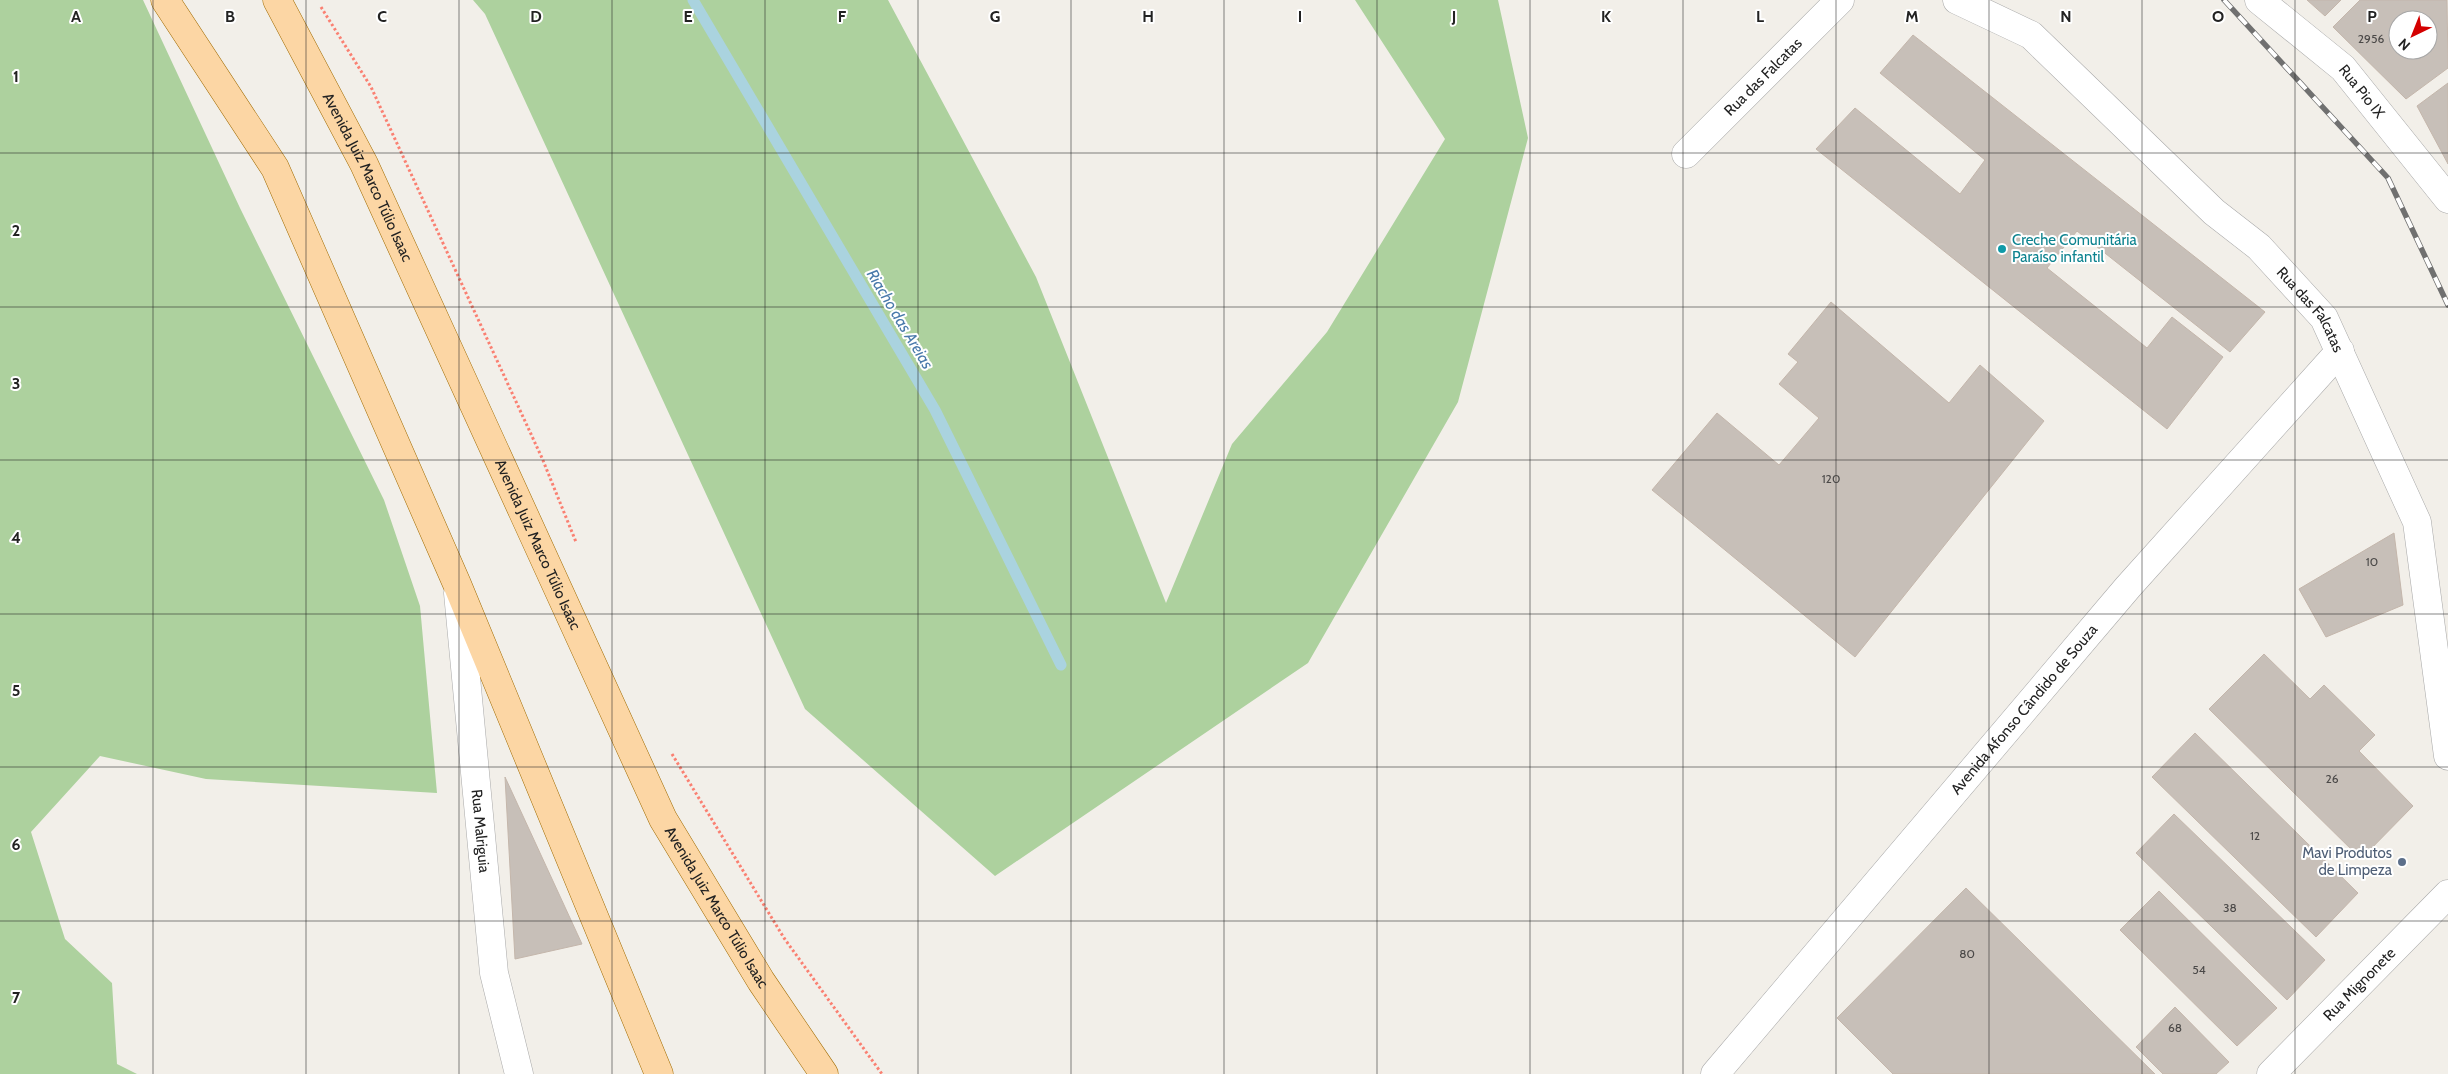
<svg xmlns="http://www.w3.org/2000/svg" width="2448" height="1074" font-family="Cabin,sans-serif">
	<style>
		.forest { fill: #add19e }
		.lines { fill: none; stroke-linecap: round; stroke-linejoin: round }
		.stream { stroke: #aad3df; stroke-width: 11 }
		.building { fill: #c7bfb8; stroke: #c4b6ab; fill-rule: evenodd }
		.street-casing { stroke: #a9a9a9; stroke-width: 29 }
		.primary-casing { stroke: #a06b00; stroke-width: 29 }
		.path { stroke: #fa8072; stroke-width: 3; stroke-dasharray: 2.5 2.5; stroke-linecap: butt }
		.street { stroke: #fff; stroke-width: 28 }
		.primary { stroke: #fcd6a4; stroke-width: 28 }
		.rail-casing { stroke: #707070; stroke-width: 5.5 }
		.rail { stroke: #fff; stroke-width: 4; stroke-dasharray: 11; stroke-linecap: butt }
		.grid { fill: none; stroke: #222; stroke-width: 1; stroke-opacity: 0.55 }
		.culture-dot { fill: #0f9aa8; stroke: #fff; stroke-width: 2 }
		.service-dot { fill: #5c6f8a; stroke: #fff; stroke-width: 2 }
		.labels { text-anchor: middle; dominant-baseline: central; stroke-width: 4; stroke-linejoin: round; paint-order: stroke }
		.number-label { font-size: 12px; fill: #4b4948 }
		.street-label { font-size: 15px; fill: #222; stroke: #fff }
		.culture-label { font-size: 15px; fill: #0d838f; stroke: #fff; text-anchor: start }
		.service-label { font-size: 15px; fill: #4e5e75; stroke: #fff; text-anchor: end }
		.water-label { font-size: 16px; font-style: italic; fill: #4a7aab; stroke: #fff }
		.grid-label { font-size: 16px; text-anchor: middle; font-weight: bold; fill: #222; stroke: #fff; stroke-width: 4; stroke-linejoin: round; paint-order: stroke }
	</style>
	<rect width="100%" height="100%" fill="#f2efe9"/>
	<!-- forest -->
	<g class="forest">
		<polygon points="0,0 143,0 240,208 384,500 420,606 437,793 206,779 100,756 31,832 65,939 112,983 117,1064 137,1074 0,1074"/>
		<polygon points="473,0 888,0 1036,277 1166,603 1232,444 1327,332 1445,139 1355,0 1498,0 1528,138 1458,402 1308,663 995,876 805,709 485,14"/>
	</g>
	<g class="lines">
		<!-- stream -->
		<polyline class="stream" points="693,0 935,410 1061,665"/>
	</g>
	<!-- building -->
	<g class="building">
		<polygon points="2307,0 2341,0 2325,16"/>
		<path d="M2360 0H2447L2448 68 2406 99 2333 27ZM2398 20H2428V50H2398Z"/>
		<polygon points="1913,35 2265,312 2230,352 2077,231 2047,268 2147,348 2172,317 2223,357 2167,429 1816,149 1855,108 1960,194 1985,160 1880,73"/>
		<polygon points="2448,83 2448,164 2417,106"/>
		<polygon points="1831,302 1949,403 1980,365 2044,421 1855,657 1652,490 1717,413 1779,465 1819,418 1779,384 1798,362 1788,354"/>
		<polygon points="2394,533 2403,605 2326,637 2299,589"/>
		<polygon points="2264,654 2310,699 2324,685 2375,735 2359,751 2413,806 2361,859 2209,709"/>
		<polygon points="2195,733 2358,893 2316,937 2152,777"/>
		<polygon points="505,777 582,944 515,959"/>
		<polygon points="2174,814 2325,960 2287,1000 2136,853"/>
		<polygon points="1966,888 2155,1074 1893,1074 1837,1018"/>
		<polygon points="2159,891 2277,1008 2237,1046 2120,930"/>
		<polygon points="2175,1007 2229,1062 2216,1074 2163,1074 2136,1047"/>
	</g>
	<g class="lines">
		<!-- street casing -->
		<g class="street-casing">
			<g id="street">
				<path id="s1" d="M1957 0 2031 35 2214 212 2259 247 2324 318 2417 522 2448 756"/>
				<path id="s2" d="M2259 0 2343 68 2448 199"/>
				<path id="s3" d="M1686 154 1840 0"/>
				<path id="s4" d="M458 593 494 973 519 1074"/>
				<path id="s5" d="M1715 1074 2128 587 2340 351"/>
				<path id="s6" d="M2271 1074 2448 894"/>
			</g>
		</g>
		<!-- primary casing -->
		<g class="primary-casing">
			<g id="primary">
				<polyline points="165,0 275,168 457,584 659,1074"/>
				<path id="s7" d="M277 0 364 164 663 819 761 981 824 1074"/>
			</g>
		</g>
		<!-- path -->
		<g class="path">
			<polyline points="321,7 371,87 542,458 576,542"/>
			<polyline points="672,754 784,938 882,1074"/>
		</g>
		<!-- street -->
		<use href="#street" class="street"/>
		<!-- primary -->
		<use href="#primary" class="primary"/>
		<!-- rail casing -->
		<g class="rail-casing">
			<polyline id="rail" points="2224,0 2388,178 2448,305"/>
		</g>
		<!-- rail -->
		<use href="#rail" class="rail"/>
	</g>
	<!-- grid -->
	<path class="grid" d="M153 0V1074M306 0V1074M459 0V1074M612 0V1074M765 0V1074M918 0V1074M1071 0V1074M1224 0V1074M1377 0V1074M1530 0V1074M1683 0V1074M1836 0V1074M1989 0V1074M2142 0V1074M2295 0V1074M0 153H2448M0 307H2448M0 460H2448M0 614H2448M0 767H2448M0 921H2448"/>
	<!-- markers -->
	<circle class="culture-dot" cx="2002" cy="249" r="5"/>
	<circle class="service-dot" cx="2402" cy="862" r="5"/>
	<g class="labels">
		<!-- number labels -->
		<g class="number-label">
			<text x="2371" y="38">2956</text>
			<text x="1831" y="478">120</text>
			<text x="2372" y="561">10</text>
			<text x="2332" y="778">26</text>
			<text x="2255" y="835">12</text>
			<text x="2230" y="907">38</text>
			<text x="1967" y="953">80</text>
			<text x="2199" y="969">54</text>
			<text x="2175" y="1027">68</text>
		</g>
		<!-- street labels -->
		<g class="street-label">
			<text stroke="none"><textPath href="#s3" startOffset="109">Rua das Falcatas</textPath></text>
			<text stroke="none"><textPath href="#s2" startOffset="138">Rua Pio IX</textPath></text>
			<text stroke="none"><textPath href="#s7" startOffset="199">Avenida Juiz Marco Túlio Isaac</textPath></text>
			<text stroke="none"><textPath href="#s1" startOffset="475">Rua das Falcatas</textPath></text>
			<text stroke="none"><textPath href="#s7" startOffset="604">Avenida Juiz Marco Túlio Isaac</textPath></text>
			<text stroke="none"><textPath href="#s5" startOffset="478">Avenida Afonso Cândido de Souza</textPath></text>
			<text stroke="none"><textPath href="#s4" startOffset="239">Rua Malriguia</textPath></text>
			<text stroke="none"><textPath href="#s7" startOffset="1009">Avenida Juiz Marco Túlio Isaac</textPath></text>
			<text stroke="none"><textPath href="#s6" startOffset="126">Rua Mignonete</textPath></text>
		</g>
		<!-- culture labels -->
		<g class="culture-label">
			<text x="2012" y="240">Creche Comunitária<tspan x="2012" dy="17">Paraíso infantil</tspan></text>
		</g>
		<!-- service labels -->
		<g class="service-label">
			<text x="2392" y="853">Mavi Produtos<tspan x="2392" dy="17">de Limpeza</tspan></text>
		</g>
		<!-- water labels -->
		<g class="water-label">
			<text transform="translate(900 319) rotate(59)">Riacho das Areias</text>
		</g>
	</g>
	<g class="grid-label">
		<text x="76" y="22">A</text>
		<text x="230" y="22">B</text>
		<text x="382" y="22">C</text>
		<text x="536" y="22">D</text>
		<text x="688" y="22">E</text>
		<text x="842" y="22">F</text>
		<text x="995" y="22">G</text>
		<text x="1148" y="22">H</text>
		<text x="1300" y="22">I</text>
		<text x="1454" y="22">J</text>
		<text x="1606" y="22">K</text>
		<text x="1760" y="22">L</text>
		<text x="1912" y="22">M</text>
		<text x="2066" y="22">N</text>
		<text x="2218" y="22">O</text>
		<text x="2372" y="22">P</text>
		<text x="16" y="82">1</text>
		<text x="16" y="236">2</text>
		<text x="16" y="389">3</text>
		<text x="16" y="543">4</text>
		<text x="16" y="696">5</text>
		<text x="16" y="850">6</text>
		<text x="16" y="1003">7</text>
	</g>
	<!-- north arrow -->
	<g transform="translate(2413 35) rotate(223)"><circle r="24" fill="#ffffff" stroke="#a7a7a7"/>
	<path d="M0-4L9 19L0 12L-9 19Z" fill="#d40000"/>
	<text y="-8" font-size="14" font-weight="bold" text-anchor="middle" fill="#222222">N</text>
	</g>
</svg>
